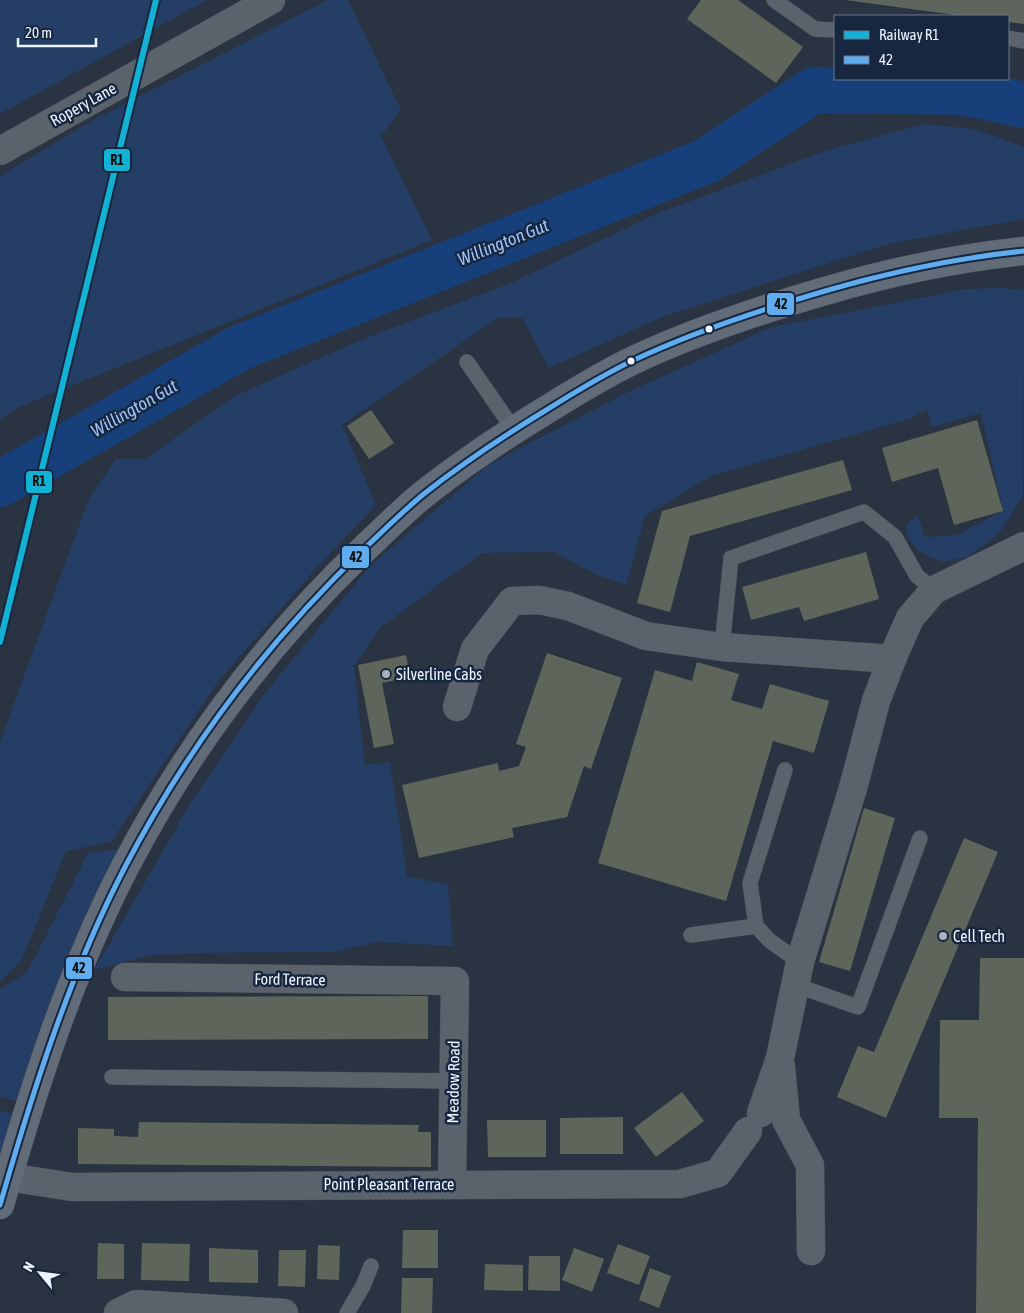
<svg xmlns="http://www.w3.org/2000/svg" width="1024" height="1313" font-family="'Asap Condensed',sans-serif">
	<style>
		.green { fill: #243e65 }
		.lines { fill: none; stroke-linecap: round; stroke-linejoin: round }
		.river { stroke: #17407a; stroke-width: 46 }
		.building { fill: #5e665b }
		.lane-casing { stroke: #484f59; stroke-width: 16 }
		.street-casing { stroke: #484f59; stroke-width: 29 }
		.secondary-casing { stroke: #484f59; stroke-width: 29 }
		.primary-casing { stroke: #484f59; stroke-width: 29 }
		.lane { stroke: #5a626c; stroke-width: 15 }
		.street { stroke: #5a626c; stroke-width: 28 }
		.secondary { stroke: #5a626c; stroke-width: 28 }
		.primary { stroke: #626b78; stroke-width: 28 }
		.bus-1-casing { stroke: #17273f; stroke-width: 9 }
		.bus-1 { stroke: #60acee; stroke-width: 5 }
		.rail-1-casing { stroke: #17273f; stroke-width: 10 }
		.rail-1 { stroke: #13b2d5; stroke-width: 6 }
		.bus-dot { fill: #eff5ff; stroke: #17273f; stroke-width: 2 }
		.poi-dot { fill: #aab1bc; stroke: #17273f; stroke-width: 2 }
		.labels { text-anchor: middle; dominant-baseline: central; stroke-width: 5; stroke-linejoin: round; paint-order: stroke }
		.street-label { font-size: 16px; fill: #eff5ff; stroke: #17273f }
		.poi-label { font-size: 16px; fill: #eff5ff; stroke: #17273f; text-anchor: start }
		.water-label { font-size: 18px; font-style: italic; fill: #9fc4fb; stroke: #17273f }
		.line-badge { stroke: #17273f; stroke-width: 2 }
		.pale-badge-label { font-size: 14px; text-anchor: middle; font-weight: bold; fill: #111 }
	</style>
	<rect width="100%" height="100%" fill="#2a3341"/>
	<!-- green -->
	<g class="green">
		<polygon points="0,0 207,0 0,114"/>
		<polygon points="328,0 348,0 401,110 381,136 432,240 19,407 0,419 0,176 97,118"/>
		<polygon points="924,124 975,129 1024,147 1024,219 888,244 662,317 549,368 522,318 498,318 342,425 376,505 318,566 217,683 111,842 66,851 22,960 0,982 0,742 89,498 116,459 145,459 235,396 356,342 513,282 656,214 825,151"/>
		<polygon points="1002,288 1024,290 1023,497 998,535 967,557 942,562 918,551 908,537 906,525 918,515 925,537 956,535 1003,511 981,413 931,427 927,409 912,418 711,476 645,516 626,585 595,574 554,552 482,553 380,628 354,666 365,765 390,762 407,876 448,885 453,946 377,942 334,952 203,953 151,955 94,970 190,804 265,693 371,565 488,465 628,392 772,327 966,289"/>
		<polygon points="118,849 56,993 17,1101 0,1097 0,989 28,971 88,853"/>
		<polygon points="0,1110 14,1115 0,1163"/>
	</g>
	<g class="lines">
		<!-- river -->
		<polyline class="river" points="0,484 239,348 706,161 814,90 964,92 1024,105"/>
	</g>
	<!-- building -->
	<g class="building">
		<polygon points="701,0 738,0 803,47 776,83 687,19"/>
		<polygon points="845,0 1024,0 1024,24 1008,22 1008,16 963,16"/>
		<polygon points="371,410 394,443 369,459 347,426"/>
		<polygon points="977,420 1003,511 954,525 938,468 892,482 882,448"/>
		<polygon points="843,460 852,490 690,536 670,612 637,603 662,511"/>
		<polygon points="866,552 879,599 804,621 799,607 751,620 742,587"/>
		<polygon points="547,653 622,678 591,769 584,766 567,817 512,828 514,837 419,858 402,785 498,763 499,771 519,766 526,747 516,744"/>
		<polygon points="406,655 410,677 382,683 394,744 374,748 358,665"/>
		<polygon points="697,662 739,674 731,700 762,709 770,684 829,701 814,753 773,741 726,901 598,863 655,670 692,681"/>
		<polygon points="864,808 895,818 850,971 819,962"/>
		<polygon points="964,838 998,852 886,1118 837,1097 858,1046 874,1052"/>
		<polygon points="980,958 1024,958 1024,1313 976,1313 978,1118 939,1118 940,1020 979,1020"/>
		<polygon points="428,996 428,1039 108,1040 108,997"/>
		<polygon points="682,1092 704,1121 656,1157 634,1128"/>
		<polygon points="623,1117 623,1154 560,1154 560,1118"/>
		<polygon points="487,1120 546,1120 546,1157 488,1157"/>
		<polygon points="139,1122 419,1125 418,1132 431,1132 431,1167 78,1164 78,1128 114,1129 114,1136 138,1137"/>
		<polygon points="403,1230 438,1230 438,1268 402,1268"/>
		<polygon points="98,1243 124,1244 124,1279 97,1279"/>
		<polygon points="142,1243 190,1244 189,1281 141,1280"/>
		<polygon points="618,1244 650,1256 639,1285 607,1273"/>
		<polygon points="318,1245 340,1246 339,1280 317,1279"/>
		<polygon points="209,1248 258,1250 258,1283 209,1282"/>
		<polygon points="574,1248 604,1259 592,1292 562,1280"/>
		<polygon points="279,1250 306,1250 305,1287 278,1286"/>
		<polygon points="529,1256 560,1256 560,1291 528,1290"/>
		<polygon points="485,1264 523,1265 523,1291 484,1290"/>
		<polygon points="650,1268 671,1276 659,1308 639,1300"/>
		<polygon points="402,1278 433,1278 432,1313 401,1313"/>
	</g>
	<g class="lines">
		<!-- lane casing -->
		<g class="lane-casing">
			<g id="lane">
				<polyline points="774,0 815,29 835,30"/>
				<polyline points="1008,38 1024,41"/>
				<polyline points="467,362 514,430"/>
				<polyline points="722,647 731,558 864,512 895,537 917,576 934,590"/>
				<polyline points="756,926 750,883 785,770"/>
				<polyline points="691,935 756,926 770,941 800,962"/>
				<polyline points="795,985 858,1007 920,838"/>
				<polyline points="112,1077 453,1081"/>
				<polyline points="347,1313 363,1286 371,1266"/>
			</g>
		</g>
		<!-- street casing -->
		<g class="street-casing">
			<g id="street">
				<polyline points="457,707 475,649 512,601 539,600 568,606 646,636 722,647 892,659"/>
				<polyline points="125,977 455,981 452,1184"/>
				<polyline points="781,1067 786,1120 810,1165 811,1251"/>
				<polyline points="761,1113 780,1058 800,962 853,788 876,701 892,659 910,618 934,590 1024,546"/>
				<polyline points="8,1177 72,1187 680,1184 718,1173 748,1131"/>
				<polyline points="118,1313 136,1304 284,1313"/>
			</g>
		</g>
		<!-- secondary casing -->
		<g class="secondary-casing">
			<polyline id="secondary" points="0,151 271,0"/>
		</g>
		<!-- primary casing -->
		<g class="primary-casing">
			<path id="primary" d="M0 1205C33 1090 70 973 125 867 187 748 267 642 364 549 384 530 404 510 425 493 462 464 502 437 543 412 572 394 602 375 634 360 695 331 760 310 825 291 890 272 956 258 1024 251"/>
		</g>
		<!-- lane -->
		<use href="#lane" class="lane"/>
		<!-- street -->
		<use href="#street" class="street"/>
		<!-- secondary -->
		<use href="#secondary" class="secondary"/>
		<!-- primary -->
		<use href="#primary" class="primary"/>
		<!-- bus-1 casing -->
		<g class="bus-1-casing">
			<path id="bus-1" d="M0 1205C33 1090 70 973 125 867 187 748 267 642 364 549 384 530 404 510 425 493 462 464 502 437 543 412 572 394 602 375 634 360 695 331 760 310 825 291 890 272 956 258 1024 251"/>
		</g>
		<!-- bus-1 -->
		<use href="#bus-1" class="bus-1"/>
		<!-- rail-1 casing -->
		<g class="rail-1-casing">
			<polyline id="rail-1" points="0,642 156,0"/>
		</g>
		<!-- rail-1 -->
		<use href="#rail-1" class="rail-1"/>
	</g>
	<!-- markers -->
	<g class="bus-dot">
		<circle cx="709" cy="329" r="4.5"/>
		<circle cx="631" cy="361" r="4.5"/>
	</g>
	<g class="poi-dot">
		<circle cx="386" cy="674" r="5"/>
		<circle cx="943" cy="936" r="5"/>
	</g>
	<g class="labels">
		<!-- street labels -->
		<g class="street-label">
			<text transform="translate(83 104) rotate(-29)">Ropery Lane</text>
			<text transform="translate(290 979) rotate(1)">Ford Terrace</text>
			<text transform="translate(453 1082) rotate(-89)">Meadow Road</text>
			<text x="389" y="1184">Point Pleasant Terrace</text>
		</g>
		<!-- poi labels -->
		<g class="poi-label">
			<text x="396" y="674">Silverline Cabs</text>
			<text x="953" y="936">Cell Tech</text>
		</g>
		<!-- water labels -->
		<g class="water-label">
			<text transform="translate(503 242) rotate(-22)">Willington Gut</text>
			<text transform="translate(134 408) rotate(-30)">Willington Gut</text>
		</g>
	</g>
	<g class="line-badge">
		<rect x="103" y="148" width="28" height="24" rx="5" fill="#13b2d5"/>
		<rect x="766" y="292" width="29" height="24" rx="5" fill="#60acee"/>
		<rect x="25" y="470" width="28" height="24" rx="5" fill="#13b2d5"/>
		<rect x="341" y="545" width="29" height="24" rx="5" fill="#60acee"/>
		<rect x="65" y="956" width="28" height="24" rx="5" fill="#60acee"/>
	</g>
	<g class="pale-badge-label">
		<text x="117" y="165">R1</text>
		<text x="781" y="309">42</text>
		<text x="39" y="486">R1</text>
		<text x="356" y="562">42</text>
		<text x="79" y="973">42</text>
	</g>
	<!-- legend -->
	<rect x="834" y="15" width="175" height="65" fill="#17273f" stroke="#6d798c"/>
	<rect x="844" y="31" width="25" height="8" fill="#13b2d5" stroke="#6d798c"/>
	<text x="879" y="40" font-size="15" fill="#eff5ff">Railway R1</text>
	<rect x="844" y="56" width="25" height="8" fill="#60acee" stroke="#6d798c"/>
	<text x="879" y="65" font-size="15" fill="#eff5ff">42</text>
	<!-- north arrow -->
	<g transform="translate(40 1273) rotate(299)" stroke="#17273f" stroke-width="4" paint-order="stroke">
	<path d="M0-4L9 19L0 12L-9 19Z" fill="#eff5ff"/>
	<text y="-8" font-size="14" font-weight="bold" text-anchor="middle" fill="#eff5ff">N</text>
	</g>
	<!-- scale -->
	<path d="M18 38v8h78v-8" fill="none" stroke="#eff5ff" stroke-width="2.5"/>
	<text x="25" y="38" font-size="15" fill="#eff5ff" stroke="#17273f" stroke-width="4" paint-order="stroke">20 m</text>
</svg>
